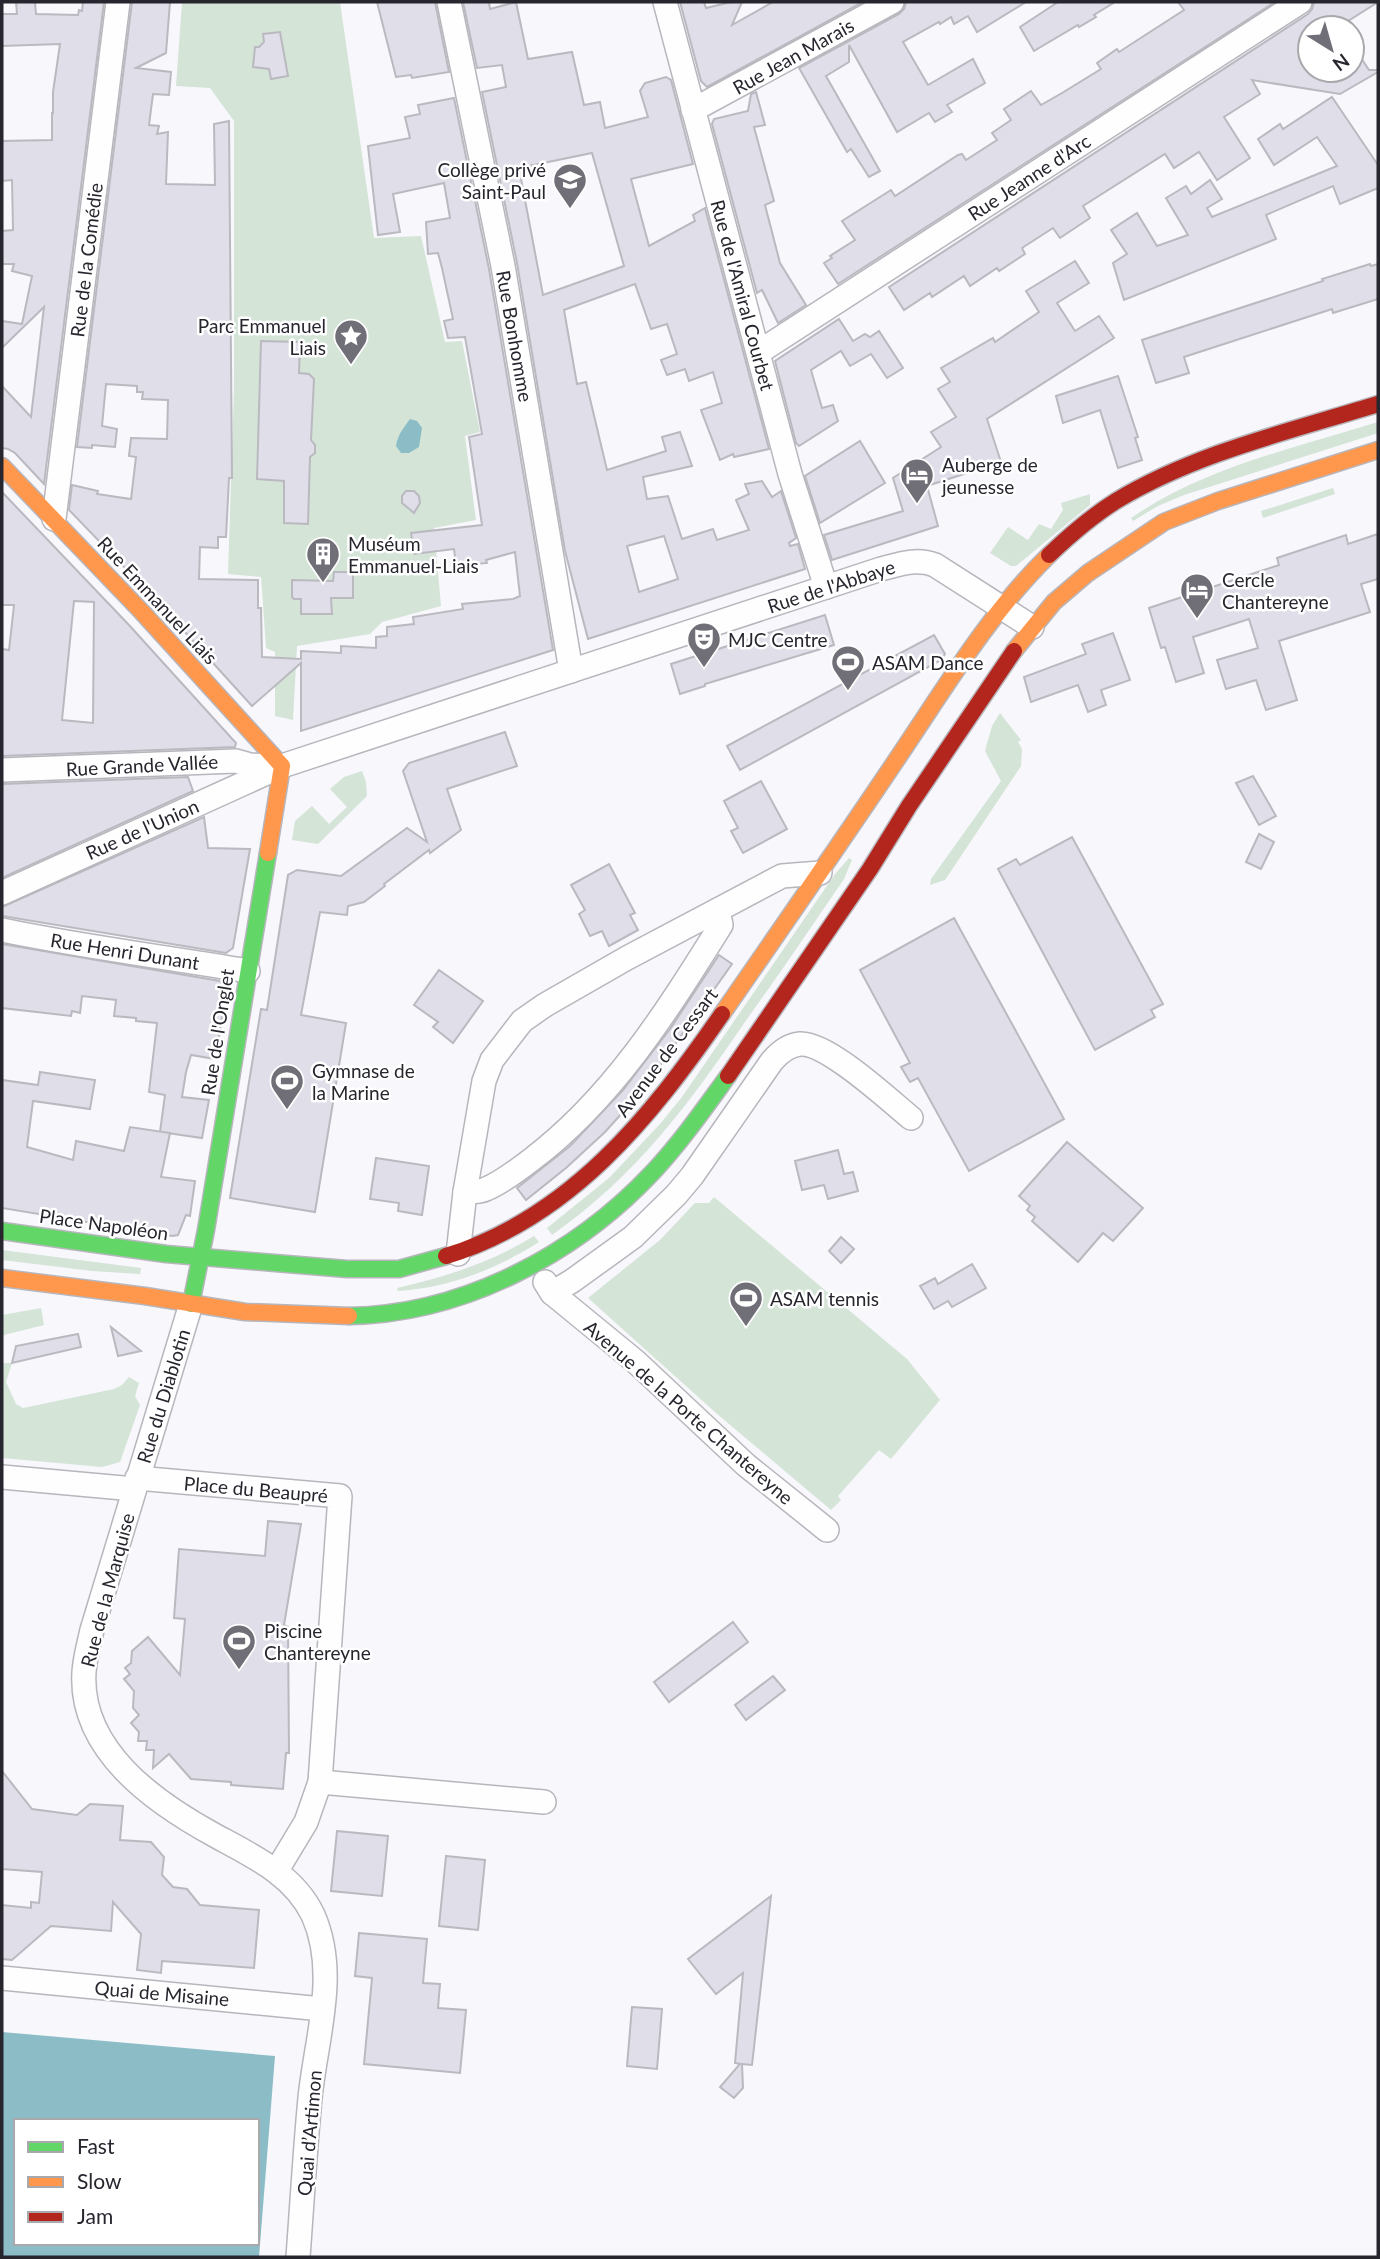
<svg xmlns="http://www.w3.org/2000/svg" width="1380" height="2259" font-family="Lato,sans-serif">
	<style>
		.green { fill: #d4e4d7 }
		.water { fill: #8cbcc6; fill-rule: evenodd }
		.building { fill: #dfdee9; stroke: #bab9c0; stroke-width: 2; fill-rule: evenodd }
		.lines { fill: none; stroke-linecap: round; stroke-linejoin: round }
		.street-casing { stroke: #b7b6bc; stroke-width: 26 }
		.fast-casing { stroke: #b7b6bc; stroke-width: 19 }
		.slow-casing { stroke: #b7b6bc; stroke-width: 19 }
		.jam-casing { stroke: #b7b6bc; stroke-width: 19 }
		.street { stroke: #fefeff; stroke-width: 23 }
		.fast { stroke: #63d668; stroke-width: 16 }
		.slow { stroke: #ff974d; stroke-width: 16 }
		.jam { stroke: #b3261e; stroke-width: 16 }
		.labels { text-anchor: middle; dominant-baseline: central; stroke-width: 5; stroke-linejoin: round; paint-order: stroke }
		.street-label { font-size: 19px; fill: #27262f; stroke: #fff }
		.poi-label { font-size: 19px; fill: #27262f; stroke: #fff; text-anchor: start }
	</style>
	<rect width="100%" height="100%" fill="#f7f7fc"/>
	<!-- green -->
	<g class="green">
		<polygon points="182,2 340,2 374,238 421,236 445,342 462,341 480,432 465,436 476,520 434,528 441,606 382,622 370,634 297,646 293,720 275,716 275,652 266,648 261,577 228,574 234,389 234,121 210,88 176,86"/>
		<path d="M1378 422V433L1184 495 1158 506 1133 521 1131 518C1203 468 1295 448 1378 422Z"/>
		<polygon points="1333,488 1335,494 1263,518 1261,511"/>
		<polygon points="1090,494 1090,505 1016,566 1011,566 990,553 1008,527 1028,540 1039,524 1051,529 1063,510 1061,503"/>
		<polygon points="1000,713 1021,740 1018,742 1022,749 1021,766 945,880 930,885 931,879 1001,781 985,751 992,726"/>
		<polygon points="362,771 366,782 367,796 318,844 292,840 295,821 312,806 329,824 347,807 330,789 344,777"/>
		<path d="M849 858 852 860 844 879C812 926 780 973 747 1019 689 1104 637 1175 552 1235L547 1228 609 1178 660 1124 682 1097 835 874Z"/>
		<polygon points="714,1197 907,1359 940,1400 891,1459 879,1450 838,1496 841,1500 831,1510 716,1413 588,1298 660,1240 695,1203 709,1203"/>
		<path d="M534 1236 539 1242C497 1269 448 1288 398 1291L397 1288C446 1277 492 1262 534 1236Z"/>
		<polygon points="2,1250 141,1268 140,1274 92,1271 2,1260"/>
		<polygon points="41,1308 44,1325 4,1335 2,1338 2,1315"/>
		<polygon points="2,1363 12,1363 6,1382 16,1404 23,1408 114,1389 122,1385 129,1377 139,1383 135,1396 140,1405 120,1462 102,1467 2,1458"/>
	</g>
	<!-- water -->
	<g class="water">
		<path d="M410 419 417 421 422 428 419 447 409 453H401L396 446C398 434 403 429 410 419Z"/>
		<path d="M2 2032 275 2056 259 2257H2ZM16 2121H257V2243H16Z"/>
	</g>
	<!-- building -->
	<g class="building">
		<polygon points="16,2 35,2 36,14 78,15 79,10 82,11 83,2 104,2 44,484 15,453 8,449 2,448 2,386 31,417 44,307 2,348 2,321 22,324 32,276 12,271 14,264 2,264 2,231 13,230 12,180 2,181 2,141 52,140 52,113 53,113 53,92 60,44 2,46 2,14 17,14"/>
		<polygon points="132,2 170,2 166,53 136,68 171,72 169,95 153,94 149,125 159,126 157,134 168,132 166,184 215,185 214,124 229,121 232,478 229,478 226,537 218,537 218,548 200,547 199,579 258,580 258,608 261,608 262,657 301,659 301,651 341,653 341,646 376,648 376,637 387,636 387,627 414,624 413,617 463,609 462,604 513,599 520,596 515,552 486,560 487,563 456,566 454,549 414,554 411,533 482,525 469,437 482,434 465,337 448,338 444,321 453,319 442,268 438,253 428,254 426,222 450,218 444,183 393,194 400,232 378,235 368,146 410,138 405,117 420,114 418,105 454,98 489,269 553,650 301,731 301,663 252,706 155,599 69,510 72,485 98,491 97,494 131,499 136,457 129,456 131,438 167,439 168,400 142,399 143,392 137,392 137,386 106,384 102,426 117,429 115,447 92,445 92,448 77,447"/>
		<polygon points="377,2 435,2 449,72 412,78 411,75 396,77"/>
		<path d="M463 2H489L490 9 516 2 528 59 572 52 584 105 600 102 605 128 648 117 640 91 645 83 666 77 671 80 693 164 631 179 649 246 695 221 693 215 705 208 769 449 734 457 733 454 720 460 701 410 722 403 713 372 689 381 685 369 667 375 661 360 677 354 667 324 651 329 635 284 564 310 577 384 586 382 607 470 666 451 662 437 680 432 692 466 643 477 647 499 668 496 682 539 713 529 717 540 749 530 736 500 749 494 745 484 762 481 772 497 781 491 796 538 789 543 790 546 798 544 805 569 588 639 565 551 517 263 482 92 506 87 502 65 477 68ZM592 153 624 266 543 295 519 168ZM664 536 678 579 639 592 627 546Z"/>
		<polygon points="680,2 704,2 706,8 731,2 742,2 732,25 773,2 863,2 707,87 701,81"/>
		<polygon points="906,2 1026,2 977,32 968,16 954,24 951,17 940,24 939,22 903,42 928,85 973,59 985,83 947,105 952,112 935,122 929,113 897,132 849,45 849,62 826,76 880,171 869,177 851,149 847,152 799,68 899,14 904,9"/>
		<polygon points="1058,2 1115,2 1094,15 1096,17 1079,27 1078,25 1034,51 1020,27"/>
		<polygon points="1178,2 1275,2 838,284 824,263 832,258 830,256 855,240 842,221 891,190 895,196 958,155 962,154 966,160 997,140 992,133 1011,120 1004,109 1031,91 1041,105 1062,93 1101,69 1097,63 1117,49 1119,52 1184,10"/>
		<polygon points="1314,2 1378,2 1337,28 1310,28 1310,42 1300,49 1310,63 1310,70 1352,70 1352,44 1369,70 1378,70 1378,72 1340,94 1252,80 1260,94 1224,117 1250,158 1217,180 1199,152 1174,168 1165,154 1083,206 1090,218 1060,238 1053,228 1022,248 1025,254 999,271 997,268 970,286 964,276 932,297 930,293 904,310 889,287 1308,14 1312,9"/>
		<polygon points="280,32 288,76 271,79 269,69 253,67 255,47 259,47 264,42 263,34"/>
		<polygon points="756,92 765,125 754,127 774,201 765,205 780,263 806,305 778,323 762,290 757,293 712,124 714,119 748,111 751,94"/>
		<polygon points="1332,97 1378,165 1378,188 1340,204 1333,186 1266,215 1276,239 1124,300 1113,263 1127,254 1111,230 1137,213 1157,246 1188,235 1166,198 1186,186 1191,194 1210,180 1222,199 1207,208 1212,217 1337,166 1317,137 1274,165 1258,139 1280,124 1283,129"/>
		<polygon points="1075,261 1089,283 1057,303 1075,331 1099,316 1114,338 987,419 1001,462 927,486 938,526 832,560 824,535 903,511 893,478 941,447 931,432 956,417 938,389 950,382 941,368 993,338 995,342 1039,312 1026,291"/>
		<polygon points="1370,264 1371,266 1378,264 1378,299 1333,313 1332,309 1184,357 1189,373 1156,383 1142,340 1323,281 1322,279"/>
		<polygon points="839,319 853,341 865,334 870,337 879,331 903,368 887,378 871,354 850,366 841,351 811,370 822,408 833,405 838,421 799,446 796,443 775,361"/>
		<polygon points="261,341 300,342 299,373 309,374 314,379 311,440 315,445 315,453 310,457 308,524 284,523 284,481 257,479"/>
		<polygon points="1118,376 1138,437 1135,438 1142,460 1118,468 1100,410 1063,423 1056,396"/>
		<polygon points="860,441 885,483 820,523 805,476"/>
		<polygon points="406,491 414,491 419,496 420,503 414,513 402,503 402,496"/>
		<path d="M2 492 129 625 236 743 235 747 2 756V649L9 650 14 605H2ZM74 601 94 602 93 723 62 720Z"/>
		<polygon points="1378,534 1378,579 1361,584 1370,612 1279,641 1297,700 1266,710 1256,680 1226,689 1217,660 1258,648 1249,619 1193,637 1204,673 1176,682 1165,647 1161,648 1149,608 1279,565 1277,558 1346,535 1348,544"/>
		<polygon points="334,572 353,572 353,598 331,598 332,614 301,614 301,599 294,599 292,597 292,580 333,581"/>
		<polygon points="825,615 834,645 705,684 705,686 680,694 671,664"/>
		<polygon points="1113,633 1130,680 1101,690 1106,705 1088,712 1078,685 1031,702 1024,677 1086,654 1082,644"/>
		<polygon points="934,635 945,654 941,660 740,770 727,746"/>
		<polygon points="505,732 517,766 447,789 461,830 430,853 429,850 384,884 385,886 364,902 348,906 347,915 320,912 301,1015 346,1023 315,1212 230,1198 261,1009 267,1010 288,875 297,870 341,876 407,828 427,842 403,771 409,763"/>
		<polygon points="1253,776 1276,816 1259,825 1236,783"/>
		<polygon points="188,777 193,791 2,878 2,784"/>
		<polygon points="761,781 787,829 743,853 731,831 738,828 724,801"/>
		<polygon points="204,817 208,848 250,849 233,948 226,953 2,916 2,907"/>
		<polygon points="1259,834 1274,842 1261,869 1246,862"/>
		<polygon points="1072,837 1163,1004 1151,1010 1155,1017 1095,1050 998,869 1016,859 1020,865"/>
		<polygon points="609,864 635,913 630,915 638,930 609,946 602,931 590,936 579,914 585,910 571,885"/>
		<polygon points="954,918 1064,1119 969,1171 918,1078 910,1082 901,1067 910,1063 860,970"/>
		<polygon points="2,944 220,981 227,990 215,1059 191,1055 186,1072 182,1097 209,1100 202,1138 160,1132 165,1095 149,1092 157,1023 136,1021 136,1018 114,1016 116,1000 82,996 80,1013 72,1011 71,1016 2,1008"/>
		<polygon points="719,955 732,964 642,1091 605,1132 566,1168 526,1200 517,1188 570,1146 623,1090 670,1029"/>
		<polygon points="439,970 483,1001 453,1043 433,1027 438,1022 414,1005"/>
		<polygon points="40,1072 95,1080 90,1109 33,1101 27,1147 73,1160 76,1141 124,1151 130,1127 170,1133 161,1177 195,1181 190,1216 186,1215 178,1235 172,1236 2,1208 2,1080 38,1085"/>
		<polygon points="1067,1142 1143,1208 1113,1241 1103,1233 1078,1262 1032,1221 1035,1217 1027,1210 1030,1206 1019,1196"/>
		<polygon points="838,1150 844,1174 853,1172 858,1191 828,1199 824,1185 802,1190 795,1161"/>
		<polygon points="376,1158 429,1166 422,1215 398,1211 399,1203 370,1199"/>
		<polygon points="841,1237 854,1249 841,1263 829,1251"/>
		<polygon points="972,1264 986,1288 952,1307 948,1301 934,1309 920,1286 935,1278 938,1284"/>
		<polygon points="111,1327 141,1351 118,1356"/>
		<polygon points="78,1334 81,1347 12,1363 16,1346"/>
		<polygon points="268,1521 301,1524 284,1625 288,1627 289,1753 286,1753 283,1789 231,1785 231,1782 191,1779 169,1754 153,1768 154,1750 146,1750 147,1741 138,1741 139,1732 131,1723 139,1715 133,1708 134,1691 124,1679 130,1674 125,1668 131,1663 132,1651 148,1637 180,1675 185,1619 174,1618 179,1549 265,1556"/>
		<polygon points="733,1622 748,1642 669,1702 654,1682"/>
		<polygon points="773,1676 785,1690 746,1720 735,1705"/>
		<polygon points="2,1771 32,1809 77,1815 90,1804 123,1806 120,1840 151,1842 164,1857 162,1875 173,1887 187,1889 200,1905 259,1910 254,1968 162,1961 161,1973 137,1970 141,1934 113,1902 111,1931 51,1926 12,1960 2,1959 2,1905 31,1908 31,1902 39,1903 42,1872 2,1869"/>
		<polygon points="337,1831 388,1836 382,1896 331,1891"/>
		<polygon points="446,1856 485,1860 478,1930 439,1926"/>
		<polygon points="771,1896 752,2065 742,2064 743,2088 734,2098 720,2087 740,2064 735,2063 743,1973 716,1994 688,1959"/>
		<polygon points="359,1933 427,1939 423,1983 440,1984 438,2008 466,2010 460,2073 364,2064 372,1978 355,1976"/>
		<polygon points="632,2007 662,2009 657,2069 627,2066"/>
	</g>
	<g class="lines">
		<!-- street casing -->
		<g class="street-casing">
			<g id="street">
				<polyline points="449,2 503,266 571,671"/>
				<polyline points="665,2 790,474 826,587"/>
				<polyline points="693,110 892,2"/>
				<polyline points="759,352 1300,2"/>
				<polyline points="54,519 118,2"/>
				<polyline points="2,770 236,761 250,765 279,766"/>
				<path d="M2 893 282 766 881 569C900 564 916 558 935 565L1032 627"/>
				<path d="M2 930C83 947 166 957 248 971"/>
				<path d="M465 1192C472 1192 480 1192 486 1189 501 1183 518 1170 531 1160 613 1098 667 1011 721 925L718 910"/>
				<polyline points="458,1254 465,1192 484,1081 492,1060 522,1021 545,1005 627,958 782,876 820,873"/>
				<polyline points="545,1282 552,1293 635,1361 746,1465 827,1530"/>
				<path d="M552 1293 572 1281 633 1237 676 1195 692 1176 772 1061C779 1053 789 1045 800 1044 827 1042 889 1100 911 1118"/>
				<path d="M191 1304 92 1630C89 1644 85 1657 84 1672 79 1750 155 1803 216 1836 253 1856 294 1875 313 1915 339 1973 316 2038 310 2098 305 2151 302 2204 298 2257"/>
				<polyline points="2,1477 134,1489"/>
				<polyline points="137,1478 340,1496 320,1782 306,1822 277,1870"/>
				<polyline points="320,1782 544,1802"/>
				<polyline points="2,1978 322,2009"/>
			</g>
		</g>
		<!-- fast casing -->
		<g class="fast-casing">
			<g id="fast">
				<polyline points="2,1231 166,1254 347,1269 399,1269 446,1256"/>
				<polyline points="191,1304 206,1230 268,853"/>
				<path d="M349 1316C463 1314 575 1255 653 1172 681 1142 704 1109 728 1076"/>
			</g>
		</g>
		<!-- slow casing -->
		<g class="slow-casing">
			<g id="slow">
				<polyline points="2,466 142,612 282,766 268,853"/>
				<polyline points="1014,651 1054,602 1088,573 1164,522 1218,501 1378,450"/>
				<path d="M722 1014C781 929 840 844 897 759 945 688 988 615 1049 555"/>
				<polyline points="2,1278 145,1296 245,1312 349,1316"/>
			</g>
		</g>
		<!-- jam casing -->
		<g class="jam-casing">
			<g id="jam">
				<path d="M1049 555C1070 535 1092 516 1116 501 1195 453 1291 431 1378 404"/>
				<polyline points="728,1076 870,869 909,806 1014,651"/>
				<path d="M446 1256C570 1218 651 1117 722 1014"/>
			</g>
		</g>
		<!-- street -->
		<use href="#street" class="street"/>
		<!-- fast -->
		<use href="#fast" class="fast"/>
		<!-- slow -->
		<use href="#slow" class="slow"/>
		<!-- jam -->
		<use href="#jam" class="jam"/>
	</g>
	<!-- icons -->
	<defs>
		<g id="school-pin" transform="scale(1.75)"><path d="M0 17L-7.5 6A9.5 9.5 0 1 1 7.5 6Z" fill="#706f77" stroke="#fff"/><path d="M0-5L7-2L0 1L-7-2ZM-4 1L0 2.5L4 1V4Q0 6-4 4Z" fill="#fff"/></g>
		<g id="sight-pin" transform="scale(1.75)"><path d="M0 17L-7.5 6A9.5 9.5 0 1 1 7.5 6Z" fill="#706f77" stroke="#fff"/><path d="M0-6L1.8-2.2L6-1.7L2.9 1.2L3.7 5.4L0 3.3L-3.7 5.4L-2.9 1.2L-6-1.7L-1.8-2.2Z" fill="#fff"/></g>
		<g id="hotel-pin" transform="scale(1.75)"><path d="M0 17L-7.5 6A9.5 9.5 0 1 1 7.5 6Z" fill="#706f77" stroke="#fff"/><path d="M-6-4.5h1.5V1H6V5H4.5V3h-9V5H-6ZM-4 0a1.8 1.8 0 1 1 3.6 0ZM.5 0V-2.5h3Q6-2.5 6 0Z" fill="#fff"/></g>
		<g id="building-pin" transform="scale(1.75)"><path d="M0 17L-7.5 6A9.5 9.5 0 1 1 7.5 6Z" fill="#706f77" stroke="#fff"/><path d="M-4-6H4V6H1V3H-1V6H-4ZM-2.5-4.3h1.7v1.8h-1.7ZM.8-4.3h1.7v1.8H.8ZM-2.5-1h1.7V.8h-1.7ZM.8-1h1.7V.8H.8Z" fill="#fff"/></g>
		<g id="theatre-pin" transform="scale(1.75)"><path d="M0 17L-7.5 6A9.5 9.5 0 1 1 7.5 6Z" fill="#706f77" stroke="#fff"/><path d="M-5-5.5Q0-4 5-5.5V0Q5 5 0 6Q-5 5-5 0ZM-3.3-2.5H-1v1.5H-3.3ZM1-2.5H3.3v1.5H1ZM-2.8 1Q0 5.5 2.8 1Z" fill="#fff"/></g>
		<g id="stadium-pin" transform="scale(1.75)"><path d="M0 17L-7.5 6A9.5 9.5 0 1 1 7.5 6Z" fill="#706f77" stroke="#fff"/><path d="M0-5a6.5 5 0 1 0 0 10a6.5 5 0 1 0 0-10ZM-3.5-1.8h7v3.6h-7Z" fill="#fff"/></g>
	</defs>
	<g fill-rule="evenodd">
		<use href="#school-pin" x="570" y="180"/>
		<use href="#sight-pin" x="351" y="336"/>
		<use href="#hotel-pin" x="917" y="475"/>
		<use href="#building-pin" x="323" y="554"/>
		<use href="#hotel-pin" x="1197" y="590"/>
		<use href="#theatre-pin" x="704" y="639"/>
		<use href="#stadium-pin" x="848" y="662"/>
		<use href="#stadium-pin" x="287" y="1081"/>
		<use href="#stadium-pin" x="746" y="1298"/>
		<use href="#stadium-pin" x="239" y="1641"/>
	</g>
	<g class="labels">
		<!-- street labels -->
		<g class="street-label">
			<text transform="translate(793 56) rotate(-29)">Rue Jean Marais</text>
			<text transform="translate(1029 177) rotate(-33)">Rue Jeanne d'Arc</text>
			<text transform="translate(86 260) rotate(-83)">Rue de la Comédie</text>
			<text transform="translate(743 295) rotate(75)">Rue de l'Amiral Courbet</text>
			<text transform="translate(515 336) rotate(80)">Rue Bonhomme</text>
			<text transform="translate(831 586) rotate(-18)">Rue de l'Abbaye</text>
			<text transform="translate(158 600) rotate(47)">Rue Emmanuel Liais</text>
			<text transform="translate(142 765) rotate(-3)">Rue Grande Vallée</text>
			<text transform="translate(142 829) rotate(-24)">Rue de l'Union</text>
			<text transform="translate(125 951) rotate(9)">Rue Henri Dunant</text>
			<text transform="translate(217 1032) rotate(-81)">Rue de l'Onglet</text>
			<text transform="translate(666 1052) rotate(-53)">Avenue de Cessart</text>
			<text transform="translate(104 1224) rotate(8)">Place Napoléon</text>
			<text transform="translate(163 1396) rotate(-73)">Rue du Diablotin</text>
			<text transform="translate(689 1412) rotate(41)">Avenue de la Porte Chantereyne</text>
			<text transform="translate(256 1489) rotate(5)">Place du Beaupré</text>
			<text transform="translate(107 1590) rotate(-75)">Rue de la Marquise</text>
			<text transform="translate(162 1993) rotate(5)">Quai de Misaine</text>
			<text transform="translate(309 2133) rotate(-85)">Quai d’Artimon</text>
		</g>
		<!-- poi labels -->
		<g class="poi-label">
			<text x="546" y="169" text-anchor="end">Collège privé<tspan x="546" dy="22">Saint-Paul</tspan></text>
			<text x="326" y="325" text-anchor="end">Parc Emmanuel<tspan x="326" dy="22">Liais</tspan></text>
			<text x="942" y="464">Auberge de<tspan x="942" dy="22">jeunesse</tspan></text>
			<text x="348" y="543">Muséum<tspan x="348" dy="22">Emmanuel-Liais</tspan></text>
			<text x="1222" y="579">Cercle<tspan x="1222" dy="22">Chantereyne</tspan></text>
			<text x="728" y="639">MJC Centre</text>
			<text x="872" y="662">ASAM Dance</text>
			<text x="312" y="1070">Gymnase de<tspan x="312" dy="22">la Marine</tspan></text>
			<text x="770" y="1298">ASAM tennis</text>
			<text x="264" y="1630">Piscine<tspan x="264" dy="22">Chantereyne</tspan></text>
		</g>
	</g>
	<!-- border -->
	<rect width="1380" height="2259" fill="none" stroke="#27262f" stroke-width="7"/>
	<!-- legend -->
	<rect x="14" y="2119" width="245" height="126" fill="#ffffff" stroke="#a9a8ac" stroke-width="2"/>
	<rect x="28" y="2142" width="35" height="10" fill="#63d668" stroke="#a9a8ac" stroke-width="2"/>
	<text x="77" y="2154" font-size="21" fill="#27262f">Fast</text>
	<rect x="28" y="2177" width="35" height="10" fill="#ff974d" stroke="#a9a8ac" stroke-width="2"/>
	<text x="77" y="2189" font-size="21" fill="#27262f">Slow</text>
	<rect x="28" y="2212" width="35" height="10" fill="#b3261e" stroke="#a9a8ac" stroke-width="2"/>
	<text x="77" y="2224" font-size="21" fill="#27262f">Jam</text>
	<!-- north arrow -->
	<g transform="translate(1331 49) rotate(143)"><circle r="33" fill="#ffffff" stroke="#a9a8ac" stroke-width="2"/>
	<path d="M0-5L12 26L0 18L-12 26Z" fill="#706f77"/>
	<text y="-10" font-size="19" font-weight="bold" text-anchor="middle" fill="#27262f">N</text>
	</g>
</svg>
